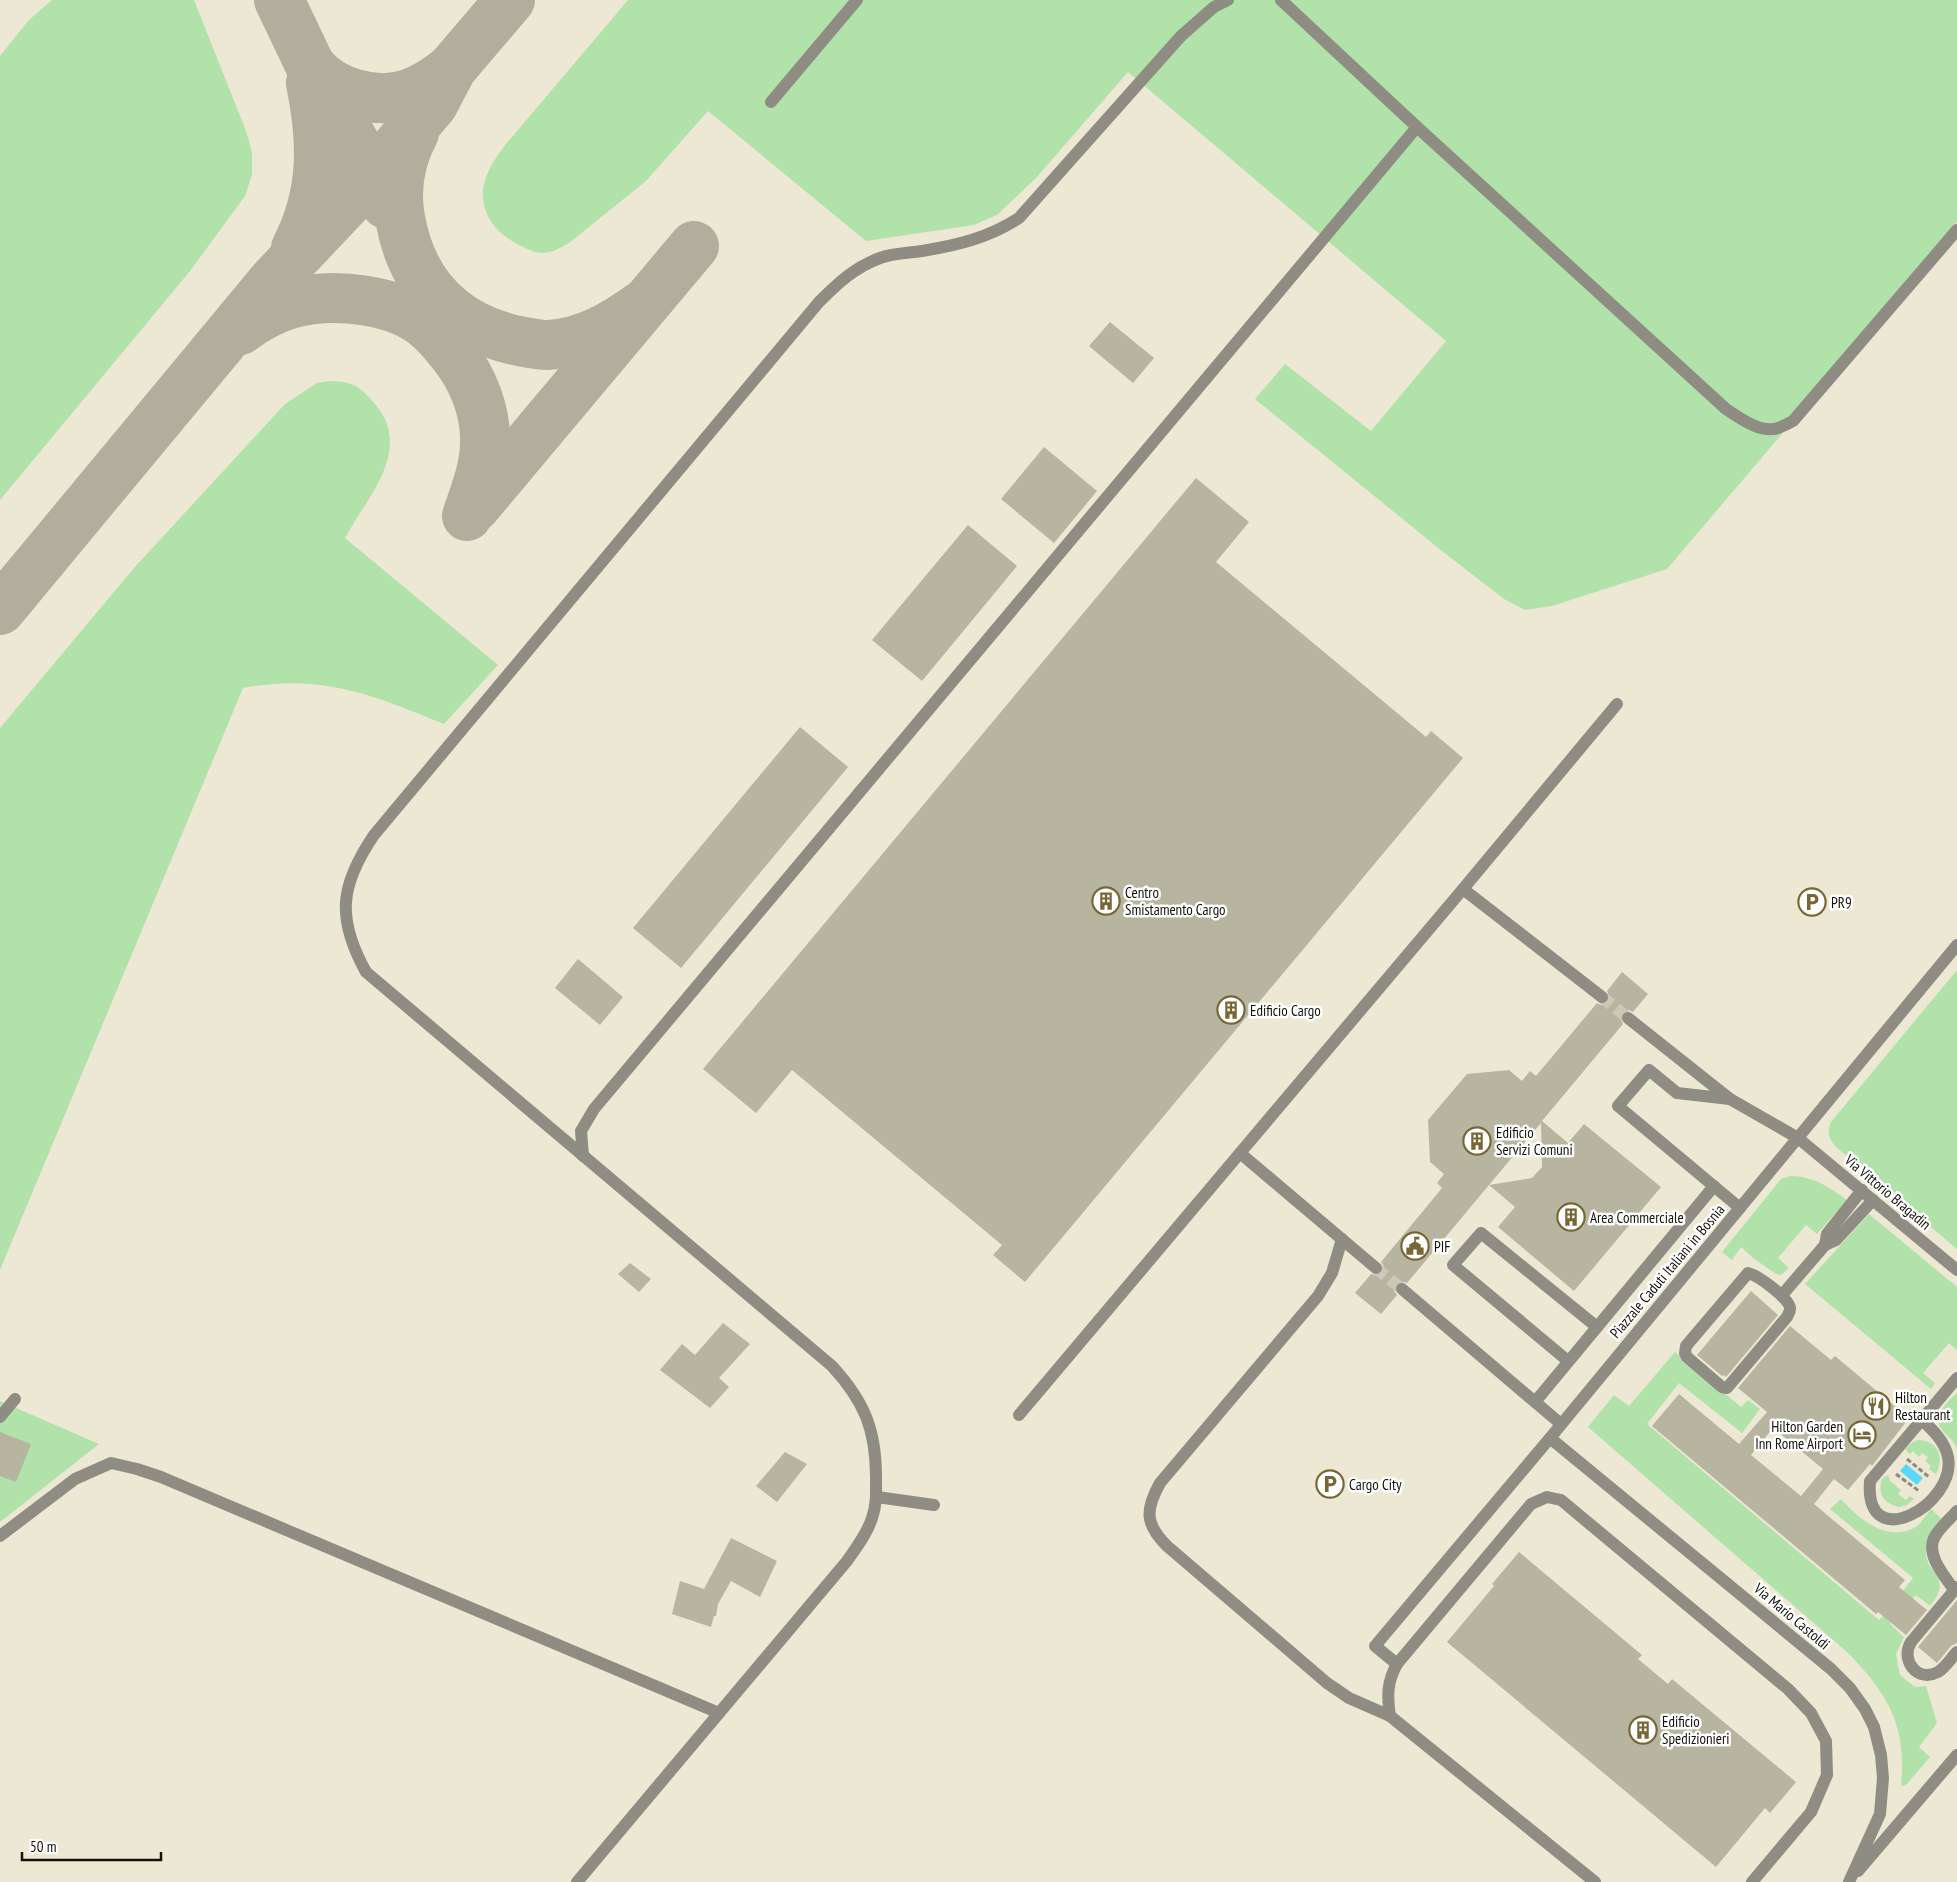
<svg xmlns="http://www.w3.org/2000/svg" width="1957" height="1882" font-family="'PT Sans Narrow',sans-serif">
	<style>
		.green { fill: #b1e2a9 }
		.water { fill: #57d9fc }
		.lines { fill: none; stroke-linecap: round; stroke-linejoin: round }
		.taxiway { stroke: #b1ae9d; stroke-width: 50 }
		.building { fill: #b7b4a0; fill-rule: evenodd }
		.minor-tunnel { stroke: #cbc8b6; stroke-width: 12; stroke-dasharray: 12 6; stroke-linecap: butt }
		.path { stroke: #8d8b7c; stroke-width: 3; stroke-dasharray: 5 2.5; stroke-linecap: butt }
		.minor { stroke: #8f8c84; stroke-width: 12 }
		.labels { text-anchor: middle; dominant-baseline: central; stroke-width: 5; stroke-linejoin: round; paint-order: stroke }
		.poi-label { font-size: 15px; fill: #12110a; stroke: #fff; text-anchor: start }
		.street-label { font-size: 15px; fill: #12110a; stroke: #fff }
	</style>
	<rect width="100%" height="100%" fill="#ece8d4"/>
	<!-- green -->
	<g class="green">
		<polygon points="52,0 194,0 246,131 252,152 252,175 245,196 190,271 0,500 0,56 29,20"/>
		<path d="M628 0H1957V222L1793 421 1667 569 1552 606 1525 610 1504 599 1442 551 1255 399 1285 364 1371 431 1446 341 1128 72 1036 178 997 215 974 225 866 241 708 111 646 181 569 243C560 248 552 253 541 253 535 253 528 249 523 247 502 237 486 223 483 199 481 178 494 160 506 144Z"/>
		<path d="M330 381C353 382 359 385 375 404 414 450 367 497 345 538L498 665 444 724C374 695 320 673 243 688L0 1270V728L134 568 285 404 317 383Z"/>
		<path d="M1957 970V1249L1843 1153C1832 1143 1825 1138 1831 1122Z"/>
		<path d="M1790 1176C1813 1176 1829 1187 1847 1200L1817 1234 1806 1225 1778 1258 1789 1268 1781 1275 1776 1274 1753 1258 1741 1247 1732 1260 1722 1252 1781 1179Z"/>
		<polygon points="1869,1214 1957,1287 1957,1350 1949,1343 1923,1373 1935,1383 1931,1389 1805,1284"/>
		<path d="M1675 1352 1741 1407 1748 1400 1760 1409 1742 1433 1679 1383 1647 1424 1879 1620 1890 1609 1897 1615 1890 1624 1904 1637 1896 1654 1900 1675 1915 1687 1926 1686 1937 1723 1919 1747 1930 1757 1906 1785 1901 1786C1907 1725 1888 1694 1847 1652L1588 1427 1614 1395 1629 1406Z"/>
		<path d="M1957 1393V1450C1955 1441 1949 1438 1943 1431 1931 1416 1947 1402 1957 1393Z"/>
		<polygon points="0,1401 99,1444 0,1522"/>
		<path d="M1918 1440C1938 1440 1945 1458 1936 1474L1929 1469 1931 1466 1925 1461 1928 1457 1922 1453 1919 1457 1913 1451 1910 1454 1905 1449 1913 1442Z"/>
		<path d="M1887 1475 1890 1478 1889 1480 1901 1490 1898 1494 1906 1500 1910 1496 1914 1499 1907 1505 1899 1507C1884 1504 1877 1493 1882 1479Z"/>
		<path d="M1841 1499C1858 1518 1884 1541 1912 1529 1920 1526 1925 1516 1931 1509L1941 1518C1937 1527 1927 1540 1926 1550 1924 1574 1955 1576 1930 1606L1916 1595 1908 1603 1899 1596 1913 1578 1830 1509Z"/>
	</g>
	<!-- water -->
	<polygon class="water" points="1906,1464 1923,1478 1917,1485 1900,1471"/>
	<g class="lines">
		<!-- taxiway -->
		<g class="taxiway">
			<polyline points="279,0 310,65 373,175 386,204"/>
			<path d="M310 65C331 93 376 105 409 94 425 88 439 79 452 68"/>
			<path d="M414 133C400 159 395 189 400 218 411 282 450 325 514 340 525 342 537 345 548 345 585 343 615 325 644 304"/>
			<path d="M296 248C324 194 323 142 311 83"/>
			<path d="M240 330C255 319 272 309 290 304 332 292 398 298 431 329 440 337 447 346 454 355 473 379 486 411 485 443 485 468 475 492 467 516"/>
			<polyline points="475,507 694,246"/>
			<polyline points="0,610 273,281 373,175 433,104 452,68 510,0"/>
		</g>
	</g>
	<!-- building -->
	<g class="building">
		<polygon points="1110,322 1154,358 1133,383 1089,346"/>
		<polygon points="1044,447 1097,491 1054,543 1001,499"/>
		<polygon points="1196,478 1249,522 1216,562 1426,737 1431,731 1463,758 1025,1282 993,1255 1002,1245 792,1070 756,1113 703,1069"/>
		<polygon points="968,525 1017,566 922,681 872,640"/>
		<polygon points="800,727 848,767 681,968 633,928"/>
		<polygon points="578,959 623,997 600,1025 555,988"/>
		<path d="M1622 972 1648 994 1633 1012 1629 1010 1622 1013 1620 1017 1623 1024 1542 1121 1568 1143 1584 1124 1661 1187 1574 1291 1498 1227 1515 1207 1489 1185 1407 1283 1400 1281 1396 1284 1394 1291 1397 1295 1381 1314 1355 1293 1371 1274 1378 1276 1382 1273 1384 1266 1381 1262 1442 1188 1437 1183 1444 1174 1430 1162 1428 1120 1467 1074 1509 1070 1522 1081 1530 1071 1536 1076 1597 1003 1601 1005 1608 1002 1610 998 1607 991ZM1541 1123 1542 1167 1532 1178 1489 1185Z"/>
		<polygon points="630,1263 651,1279 639,1292 618,1274"/>
		<polygon points="1751,1291 1778,1315 1726,1377 1723,1375 1722,1376 1697,1355"/>
		<polygon points="723,1323 750,1344 719,1378 729,1387 710,1408 660,1370 682,1344 695,1355"/>
		<path d="M1790 1326 1831 1360 1835 1356 1909 1418 1872 1466 1870 1464 1848 1490 1834 1479 1814 1504 1905 1580 1899 1587 1927 1610 1906 1635 1878 1612 1876 1614 1652 1426 1679 1394 1739 1444 1767 1412 1738 1388ZM1773 1428 1823 1469 1801 1496 1751 1455Z"/>
		<polygon points="0,1432 31,1444 16,1482 0,1476"/>
		<polygon points="785,1452 807,1464 777,1502 756,1486"/>
		<polygon points="731,1538 777,1561 760,1597 731,1581 718,1604 716,1616 714,1616 711,1627 672,1614 680,1581 704,1589"/>
		<polygon points="1519,1552 1642,1655 1638,1659 1668,1684 1672,1679 1796,1782 1770,1813 1765,1808 1716,1867 1447,1642 1494,1586 1492,1584"/>
		<polygon points="1957,1600 1957,1643 1951,1646 1937,1663 1918,1647"/>
	</g>
	<g class="lines">
		<!-- minor-tunnel -->
		<g class="minor-tunnel">
			<polyline points="1602,997 1628,1018"/>
			<polyline points="1376,1268 1402,1289"/>
		</g>
		<!-- path -->
		<g class="path">
			<polyline points="1907,1459 1929,1477"/>
			<polyline points="1896,1474 1919,1491"/>
		</g>
		<!-- minor -->
		<g class="minor">
			<path d="M1281 0 1417 127 1726 409C1740 418 1761 434 1778 428 1784 426 1789 423 1793 421L1957 230"/>
			<polyline points="771,102 857,0"/>
			<polyline points="1463,889 1617,704"/>
			<polyline points="1628,1018 1730,1099 1798,1138 1957,1270"/>
			<polyline points="1730,1099 1677,1093 1649,1070 1618,1106 1740,1208"/>
			<polyline points="583,1156 581,1131 594,1109 1417,127"/>
			<path d="M1342 1239 1332 1273 1318 1296 1160 1483C1145 1510 1145 1524 1167 1546L1327 1683 1349 1698 1390 1716 1595 1882"/>
			<polyline points="1825,1245 1827,1234 1862,1190"/>
			<polyline points="1376,1268 1240,1153 1463,889 1602,997"/>
			<path d="M1748 1273C1757 1275 1791 1299 1790 1309 1790 1312 1788 1314 1787 1317L1727 1388 1722 1387 1687 1357 1685 1353 1686 1346Z"/>
			<polyline points="1402,1289 1561,1424"/>
			<polyline points="1782,1295 1825,1245 1836,1240 1873,1200"/>
			<polyline points="1568,1361 1453,1265 1481,1233 1597,1327"/>
			<polyline points="1535,1402 1714,1186"/>
			<polyline points="1019,1415 1240,1153"/>
			<polyline points="0,1417 15,1399"/>
			<path d="M1922 1420C1933 1430 1945 1442 1948 1457 1957 1504 1864 1557 1870 1481L1957 1378"/>
			<polyline points="1550,1438 1831,1669 1850,1688 1865,1709 1874,1727 1881,1755 1883,1778 1880,1814 1849,1882"/>
			<polyline points="877,1497 934,1505"/>
			<polyline points="0,1536 75,1479 111,1463 137,1469 161,1477 719,1713"/>
			<path d="M1957 1587 1911 1642C1900 1660 1917 1683 1938 1672 1946 1667 1951 1658 1957 1652"/>
			<path d="M1954 1590C1945 1576 1926 1556 1934 1538 1939 1528 1950 1519 1957 1511"/>
			<polyline points="1397,1664 1375,1646 1550,1438 1957,945"/>
			<path d="M1390 1716C1387 1696 1387 1682 1397 1664L1531 1504 1547 1497 1561 1500 1788 1689 1811 1713 1826 1741 1827 1775 1811 1812 1752 1882"/>
			<polyline points="1858,1871 1957,1755"/>
			<path d="M577 1882 847 1561C856 1548 867 1534 872 1518 877 1504 876 1491 876 1477 876 1429 864 1401 832 1366L366 972C336 918 340 885 374 835L819 302C838 283 855 267 880 258 893 253 909 253 922 251 958 245 988 238 1019 218L1181 36 1214 7 1228 0"/>
		</g>
	</g>
	<!-- icons -->
	<defs>
		<g id="building-ring" transform="scale(1.4375)"><circle r="9.5" fill="#fff" stroke="#796635" stroke-width="1.5"/><path d="M-4-6H4V6H1V3H-1V6H-4ZM-2.5-4.3h1.7v1.8h-1.7ZM.8-4.3h1.7v1.8H.8ZM-2.5-1h1.7V.8h-1.7ZM.8-1h1.7V.8H.8Z" fill="#796635"/></g>
		<g id="parking-ring" transform="scale(1.4375)"><circle r="9.5" fill="#fff" stroke="#796635" stroke-width="1.5"/><path d="M-3.5-5.5H1a3.5 3.5 0 0 1 0 7H-1V5.5H-3.5ZM-1-3.4V-.6H.8a1.4 1.4 0 0 0 0-2.8Z" fill="#796635"/></g>
		<g id="civic-ring" transform="scale(1.4375)"><circle r="9.5" fill="#fff" stroke="#796635" stroke-width="1.5"/><path d="M-.6-6.5H3V-4.5H.6V-3L4-1V1h2V6H-6V1h2V-1L-.6-3ZM-1.2 2.5V6h2.4V2.5Z" fill="#796635"/></g>
		<g id="restaurant-ring" transform="scale(1.4375)"><circle r="9.5" fill="#fff" stroke="#796635" stroke-width="1.5"/><path d="M-5-6h1v4h1v-4h1v4h1v-4h1v5L-1.5 .5V6h-2V.5L-5-1ZM5-6V6H3V1.5H1.5Q1.5-4 5-6Z" fill="#796635"/></g>
		<g id="hotel-ring" transform="scale(1.4375)"><circle r="9.5" fill="#fff" stroke="#796635" stroke-width="1.5"/><path d="M-6-4.5h1.5V1H6V5H4.5V3h-9V5H-6ZM-4 0a1.8 1.8 0 1 1 3.6 0ZM.5 0V-2.5h3Q6-2.5 6 0Z" fill="#796635"/></g>
	</defs>
	<g fill-rule="evenodd">
		<use href="#building-ring" x="1106" y="901"/>
		<use href="#parking-ring" x="1812" y="902"/>
		<use href="#building-ring" x="1231" y="1010"/>
		<use href="#building-ring" x="1477" y="1141"/>
		<use href="#building-ring" x="1571" y="1217"/>
		<use href="#civic-ring" x="1415" y="1246"/>
		<use href="#restaurant-ring" x="1876" y="1406"/>
		<use href="#hotel-ring" x="1862" y="1435"/>
		<use href="#parking-ring" x="1330" y="1484"/>
		<use href="#building-ring" x="1643" y="1730"/>
	</g>
	<g class="labels">
		<!-- poi labels -->
		<g class="poi-label">
			<text x="1125" y="892">Centro<tspan x="1125" dy="17">Smistamento Cargo</tspan></text>
			<text x="1831" y="902">PR9</text>
			<text x="1250" y="1010">Edificio Cargo</text>
			<text x="1496" y="1132">Edificio<tspan x="1496" dy="17">Servizi Comuni</tspan></text>
			<text x="1590" y="1217">Area Commerciale</text>
			<text x="1434" y="1246">PIF</text>
			<text x="1895" y="1397">Hilton<tspan x="1895" dy="17">Restaurant</tspan></text>
			<text x="1843" y="1426" text-anchor="end">Hilton Garden<tspan x="1843" dy="17">Inn Rome Airport</tspan></text>
			<text x="1349" y="1484">Cargo City</text>
			<text x="1662" y="1721">Edificio<tspan x="1662" dy="17">Spedizionieri</tspan></text>
		</g>
		<!-- street labels -->
		<g class="street-label">
			<text transform="translate(1888 1192) rotate(40)">Via Vittorio Bragadin</text>
			<text transform="translate(1667 1271) rotate(-50)">Piazzale Caduti Italiani in Bosnia</text>
			<text transform="translate(1792 1616) rotate(40)">Via Mario Castoldi</text>
		</g>
	</g>
	<!-- scale -->
	<path d="M22 1852v8h139v-8" fill="none" stroke="#12110a" stroke-width="2.5"/>
	<text x="30" y="1852" font-size="15" fill="#12110a" stroke="#ffffff" stroke-width="4" paint-order="stroke">50 m</text>
</svg>
